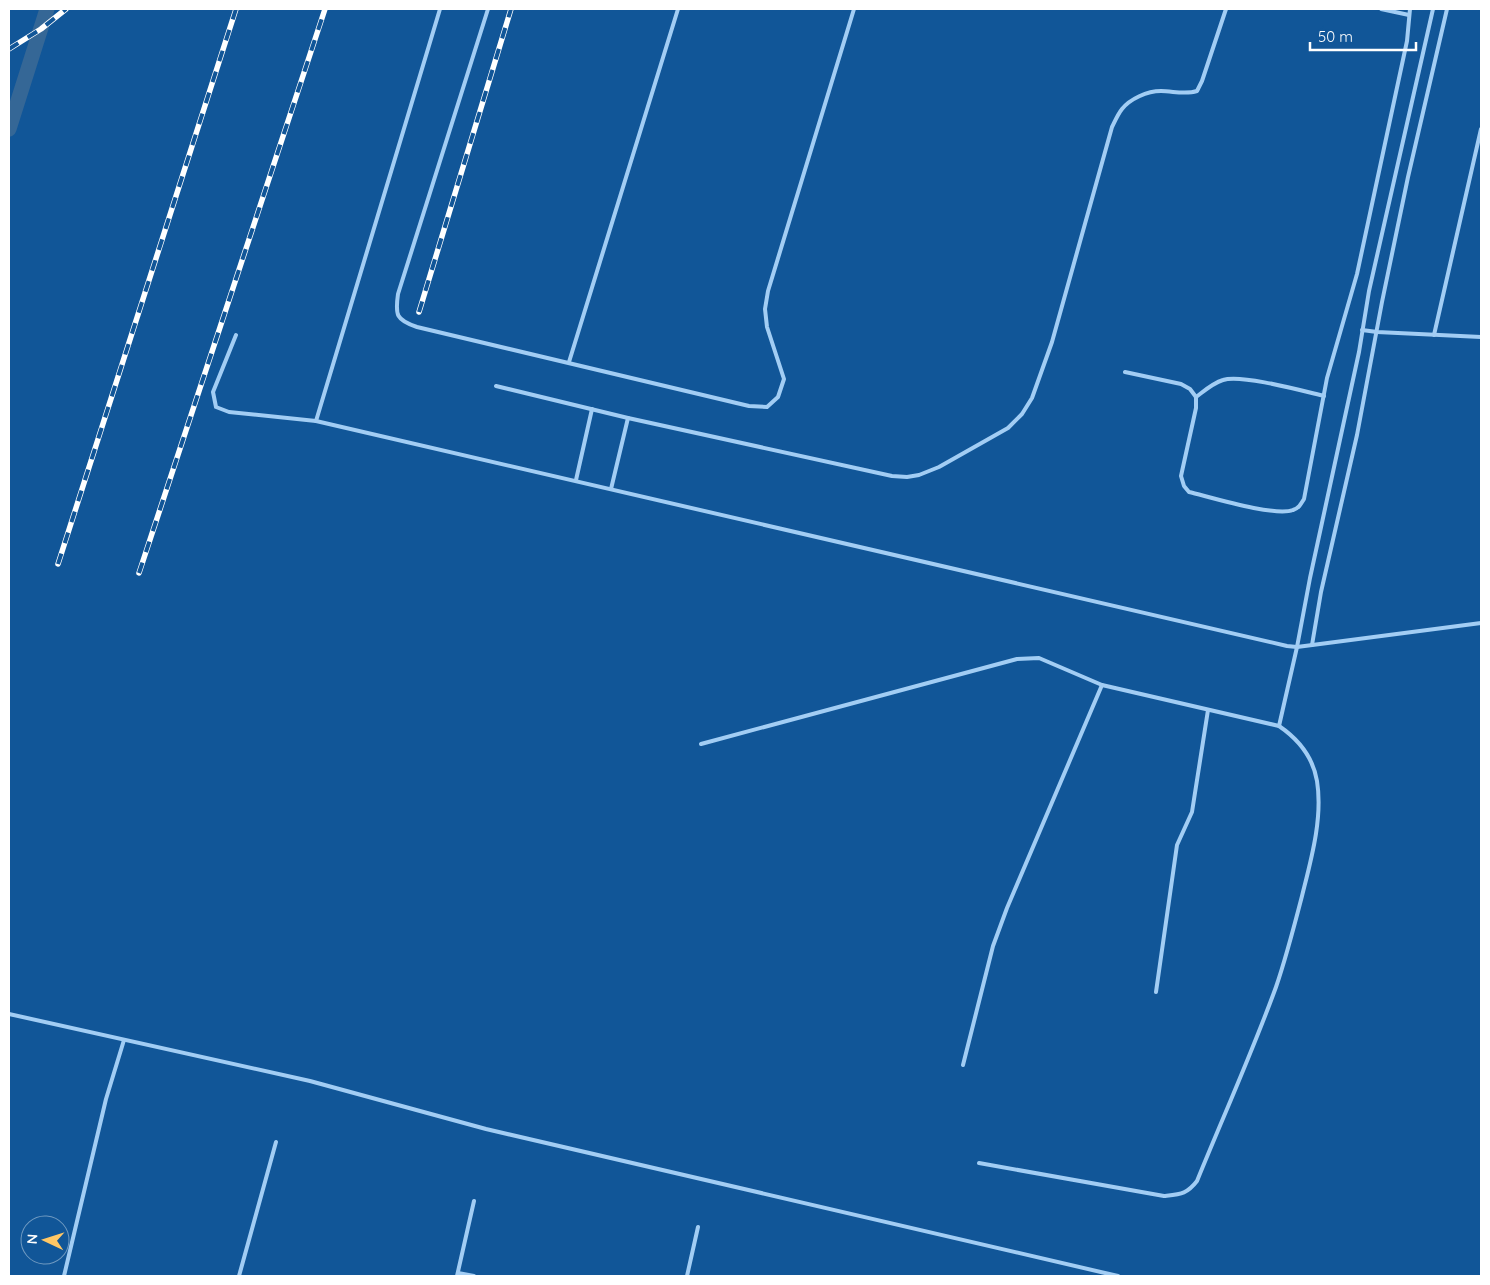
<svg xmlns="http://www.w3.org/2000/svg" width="1490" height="1285" font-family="Quicksand,sans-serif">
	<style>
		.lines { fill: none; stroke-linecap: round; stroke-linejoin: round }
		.canal { stroke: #356796; stroke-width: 15 }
		.lane { stroke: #a2cdf4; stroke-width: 4 }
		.rail-casing { stroke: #fff; stroke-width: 5.5 }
		.rail { stroke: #115698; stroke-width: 4; stroke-dasharray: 11; stroke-linecap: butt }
	</style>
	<rect width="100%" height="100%" fill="#115698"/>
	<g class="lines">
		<!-- canal -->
		<polyline class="canal" points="9,129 47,9"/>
		<!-- lane -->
		<g class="lane">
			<path d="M488 9 398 294C395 315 396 320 417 327L749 406 767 407 778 397 784 379 767 327 765 309 768 291 854 9"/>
			<polyline points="1381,9 1409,15"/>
			<polyline points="1362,330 1377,332 1481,337"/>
			<polyline points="236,335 213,392 216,407 229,412 316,421 1287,646 1297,647 1481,623"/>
			<polyline points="1434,335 1481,129"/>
			<polyline points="569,362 678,9"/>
			<path d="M1125 372 1181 384 1190 389 1196 397V408L1181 476 1184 486 1189 492C1210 497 1275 517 1293 510 1299 508 1301 504 1304 499L1327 378 1357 274 1407 41 1410 9"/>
			<path d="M496 386 628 418 892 476 907 477 919 475 939 467 1008 428 1022 414 1032 398 1052 342 1112 127C1115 121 1118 114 1122 109 1130 99 1147 91 1161 91 1173 91 1185 95 1197 91L1202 81 1226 9"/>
			<path d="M1196 397C1204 391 1213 383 1223 380 1241 374 1303 391 1324 396"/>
			<polyline points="316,421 440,9"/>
			<polyline points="576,480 592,409"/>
			<polyline points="611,489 628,418"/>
			<polyline points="1312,645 1321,592 1357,435 1382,302 1408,177 1447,9"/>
			<polyline points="1279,726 1297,647 1310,578 1359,352 1369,291 1433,9"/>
			<path d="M701 744 1017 659 1039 658 1102 685 1279 726C1298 739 1313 757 1317 781 1323 818 1311 860 1302 896 1294 927 1286 958 1276 987 1252 1053 1223 1117 1197 1181 1187 1194 1181 1194 1164 1196L979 1163"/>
			<polyline points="1156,992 1177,845 1192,812 1208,710"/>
			<polyline points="9,1014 310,1081 486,1129 1118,1276"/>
			<polyline points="963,1065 993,946 1007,908 1102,685"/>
			<polyline points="458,1273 474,1276"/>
			<polyline points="64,1276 106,1099 124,1040"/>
			<polyline points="239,1276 276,1142"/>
			<polyline points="457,1276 474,1201"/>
			<polyline points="687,1276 698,1227"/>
		</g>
		<!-- rail casing -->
		<g class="rail-casing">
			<g id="rail">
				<polyline points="9,49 41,29 66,9"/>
				<polyline points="419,312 511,9"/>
				<polyline points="58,564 236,9"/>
				<polyline points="139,573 325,9"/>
			</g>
		</g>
		<!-- rail -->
		<use href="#rail" class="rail"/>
	</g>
	<!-- border -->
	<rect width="1490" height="1285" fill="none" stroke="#ffffff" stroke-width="20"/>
	<!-- north arrow -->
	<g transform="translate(45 1240) rotate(274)"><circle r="24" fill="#115698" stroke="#709ac1"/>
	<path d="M0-4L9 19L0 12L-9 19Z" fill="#ffc765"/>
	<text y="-8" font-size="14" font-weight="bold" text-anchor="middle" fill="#ffffff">N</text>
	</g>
	<!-- scale -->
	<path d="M1310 42v8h106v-8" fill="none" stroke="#ffffff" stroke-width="2.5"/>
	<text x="1318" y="42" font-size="15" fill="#ffffff" stroke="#115698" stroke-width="4" paint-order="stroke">50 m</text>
</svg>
